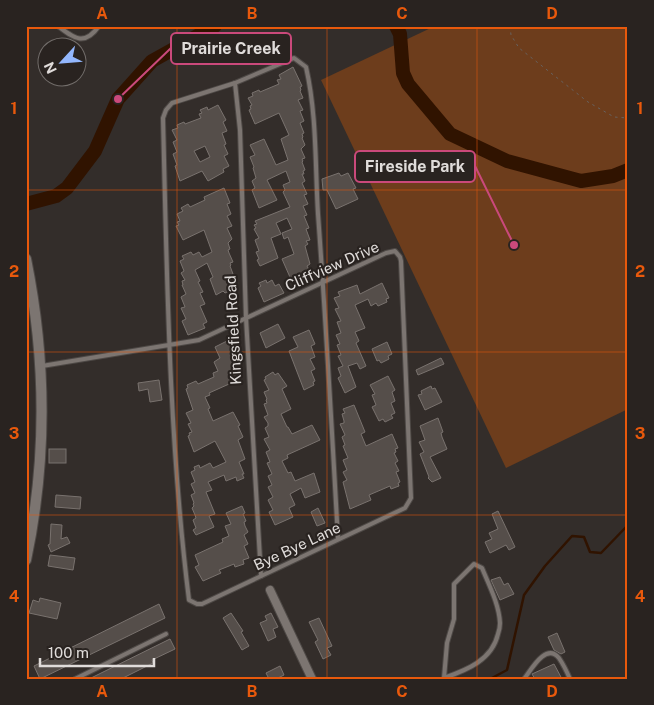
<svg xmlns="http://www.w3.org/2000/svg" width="654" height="705" font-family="'Public Sans',sans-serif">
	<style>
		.green { fill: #6d3d1c }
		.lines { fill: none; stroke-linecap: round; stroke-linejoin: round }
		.stream { stroke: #301300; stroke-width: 2.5 }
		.river { stroke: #301300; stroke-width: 14 }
		.building { fill: #554e4a; stroke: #79726e; fill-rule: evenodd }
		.lane-casing { stroke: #4e4946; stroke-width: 6 }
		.street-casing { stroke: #4e4946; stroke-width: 10 }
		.secondary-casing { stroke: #4e4946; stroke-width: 12 }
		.path { stroke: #68625f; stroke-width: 1; stroke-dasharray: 2.5 4; stroke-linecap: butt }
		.lane { stroke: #7c7571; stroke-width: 4 }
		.street { stroke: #7c7571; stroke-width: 8 }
		.secondary { stroke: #7c7571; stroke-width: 10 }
		.grid { fill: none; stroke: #e8590c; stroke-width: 1; stroke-opacity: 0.55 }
		.labels { text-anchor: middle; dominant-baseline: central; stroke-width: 4.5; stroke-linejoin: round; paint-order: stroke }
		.street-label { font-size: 15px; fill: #e0dcda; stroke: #292320 }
		.leader { fill: none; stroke: #ca497b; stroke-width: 2 }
		.callout-dot { fill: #ca497b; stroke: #292320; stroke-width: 2 }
		.callout { fill: #292320; stroke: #ca497b; stroke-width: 2 }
		.callout-label { font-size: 16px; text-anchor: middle; font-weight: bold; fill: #e0dcda }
		.neatline { fill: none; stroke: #e8590c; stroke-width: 2 }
		.grid-label { font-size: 16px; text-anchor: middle; font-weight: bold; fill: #e8590c }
	</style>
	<rect width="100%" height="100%" fill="#332d2a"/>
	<!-- green -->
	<polygon class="green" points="435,26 628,26 628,409 506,468 321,80"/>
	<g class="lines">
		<!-- stream -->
		<polyline class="stream" points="490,679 507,670 524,595 545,566 572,536 584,537 590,552 601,553 628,525"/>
		<!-- river -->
		<g class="river">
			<polyline points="396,26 400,34 403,73 408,84 450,134 507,161 581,181 613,176 628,170"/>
			<polyline points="26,204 56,196 67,188 95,151 118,99 152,61 215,26"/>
		</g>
	</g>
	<!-- building -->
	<g class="building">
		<polygon points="293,67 302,86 300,87 301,90 300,91 303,98 298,100 303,110 300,111 304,121 300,123 304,133 302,134 303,137 302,138 305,145 301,149 305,158 302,159 303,161 302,162 305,170 303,171 304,174 302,174 305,181 302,183 307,194 304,195 308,204 303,206 307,215 304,216 309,228 306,229 310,240 306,241 308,244 305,246 310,264 307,266 312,276 309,277 310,279 305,282 303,279 293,284 282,259 294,254 288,237 284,239 282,233 292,229 287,218 276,223 281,234 271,238 278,258 260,266 257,260 259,259 256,252 259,251 255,240 259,238 254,229 256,228 254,225 257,224 255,221 290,207 283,192 285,190 283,185 290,182 286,171 267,180 277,200 259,208 252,190 255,188 252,181 256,178 253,168 254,167 250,157 255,155 250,145 264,139 276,165 288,160 281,139 289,135 279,113 255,124 249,110 251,109 250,106 252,105 248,98 253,96 252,93 259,90 260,92 279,84 277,80 281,79 279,75"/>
		<path d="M218 105 226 120 223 122 227 131 222 133 226 144 224 145 228 154 224 156 229 166 223 169 224 172 208 181 202 171 180 181 175 166 177 165 173 154 177 152 173 142 177 140 172 130 178 128 177 125 184 122 185 124 201 118 199 114 202 113 200 110 207 107 208 110ZM205 146 210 157 200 162 194 151Z"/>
		<polygon points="339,173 341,176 348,173 356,188 353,189 358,199 336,209 327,190 323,190 322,179"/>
		<polygon points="224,188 230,203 227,204 231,214 227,216 232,226 227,228 232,239 228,243 230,249 228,250 229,253 233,262 230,263 231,265 230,266 233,274 231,275 232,277 231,278 235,285 232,287 233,289 225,293 223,291 216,295 210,279 213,277 207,263 195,270 200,281 198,282 203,292 200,293 205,304 200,306 207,322 203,324 205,328 188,335 182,321 186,319 181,308 185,307 181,297 186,294 182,285 183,285 182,281 185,280 181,273 184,271 180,261 184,259 182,256 191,252 193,255 199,252 202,257 212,252 204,230 183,240 176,226 179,225 177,222 180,221 177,214 183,211 181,208 188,204 190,207 205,200 204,197"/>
		<polygon points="266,280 267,283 272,280 275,286 279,284 284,293 264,302 258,288 261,286 259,283"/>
		<polygon points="382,283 389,298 386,299 387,302 378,306 376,303 371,306 368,299 355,305 365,328 355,332 359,341 356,343 366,366 360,369 357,363 348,366 356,387 345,393 338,378 341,376 338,368 343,366 338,356 341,355 337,345 340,344 336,335 341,333 337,322 341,321 335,309 339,308 334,298 340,296 338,292 357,285 360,294"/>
		<polygon points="278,324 285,338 266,348 260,333"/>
		<polygon points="309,330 315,344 311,346 315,357 310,359 315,369 311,371 315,381 313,382 314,385 304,390 289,351 298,347 293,337"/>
		<polygon points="231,339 238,354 235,356 240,367 236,368 238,371 235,372 238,380 209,393 210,395 205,397 210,408 208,409 213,421 233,412 240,425 238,426 243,437 238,440 245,459 239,462 244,474 242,474 244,478 237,481 236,477 226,481 224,475 208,482 212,490 206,492 215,514 209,516 214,527 196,535 193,530 196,528 193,520 196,518 195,515 192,508 194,506 193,504 194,503 191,495 195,493 191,484 195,482 191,472 195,470 194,467 199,465 200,468 210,463 213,468 226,462 215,441 194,452 188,436 190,435 189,433 192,432 188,424 191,423 186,413 193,410 186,389 188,388 187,385 196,381 198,384 214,377 213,373 218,371 214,362 220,358 215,347"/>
		<polygon points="387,342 392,354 388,356 389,359 381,363 379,360 377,361 372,349"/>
		<polygon points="441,358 444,364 418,375 416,370"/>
		<polygon points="273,372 275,375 278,373 287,386 282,389 291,409 281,414 287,427 288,427 292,434 312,425 320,440 287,455 288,458 282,461 288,473 291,472 295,481 314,473 320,492 305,498 301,488 290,494 295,505 289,508 293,517 275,525 269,512 273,510 268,500 273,497 268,487 272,485 268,476 272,474 267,463 270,462 266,452 270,450 264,439 269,437 265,428 268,426 268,423 264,417 268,415 264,404 267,403 266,400 267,399 264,392 269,390 264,380 266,379 265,377"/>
		<polygon points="388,376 395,390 392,392 395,401 391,403 395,413 391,415 393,418 385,422 383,419 379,421 372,407 376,405 372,395 375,394 370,385"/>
		<polygon points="159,380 162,400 150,402 148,389 139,391 138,383"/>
		<polygon points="431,386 432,389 435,388 442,402 425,410 418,395 422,394 421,391"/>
		<polygon points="354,405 365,432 361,434 366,446 392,434 398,448 395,449 396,452 394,453 398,461 395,463 399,471 396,472 400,482 398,483 399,486 391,489 390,486 369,495 371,500 350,509 343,482 347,480 343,472 347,470 343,460 348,458 343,446 345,445 342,437 345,435 340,424 344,423 344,421 342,414 345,413 343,409"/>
		<polygon points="438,418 443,432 441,433 442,437 447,449 430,457 441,478 432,482 428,478 429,477 420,454 424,452 419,442 425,440 420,426"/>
		<rect x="49" y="449" width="17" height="14"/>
		<polygon points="56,495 81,497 80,509 55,507"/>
		<polygon points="242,506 245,513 243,514 246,521 244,522 245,526 248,532 244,535 248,544 244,546 249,558 243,560 244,564 235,567 234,564 219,570 221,573 203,581 195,567 199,565 195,555 223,542 222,539 229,536 225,526 231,524 226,513"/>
		<polygon points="318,508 325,523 317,526 311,512"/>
		<polygon points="498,511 515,547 509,550 506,545 490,553 485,542 492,539 489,533 498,529 492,514"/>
		<polygon points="51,524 62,525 61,539 67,537 70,543 51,552 48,545 50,544"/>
		<polygon points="50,555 75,558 73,570 48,566"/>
		<polygon points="500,577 504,585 508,583 514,594 500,600 491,580"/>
		<polygon points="40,598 61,603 57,619 29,613 33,600 39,602"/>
		<polygon points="159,604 165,618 40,679 34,666"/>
		<polygon points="231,613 243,631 241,632 249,646 242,650 223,618"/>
		<polygon points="271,613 278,627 273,629 276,637 268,641 260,623 267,620 265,616"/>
		<polygon points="319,618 332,646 327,648 331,655 323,659 315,642 318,640 309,622"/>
		<polygon points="557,633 565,652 561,654 554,650 548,637"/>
		<polygon points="170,639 175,649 152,660 153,663 121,679 89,679"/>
		<polygon points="554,664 562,679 535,679 532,674"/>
		<polygon points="280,666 284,675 276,679 269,679 266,673"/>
	</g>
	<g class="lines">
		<!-- lane casing -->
		<g class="lane-casing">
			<g id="lane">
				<path d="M58 26C74 38 84 47 99 26"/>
				<polyline points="235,83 240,130 246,318 261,576"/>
				<path d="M42 366 199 340 386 253 395 251 400 257 401 261 411 498 405 508C337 540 270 572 202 604H197L189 600C169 440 167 279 163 118L166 110 172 103 235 83 294 58 306 67C317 115 315 165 318 214 326 322 332 431 338 539"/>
				<path d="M444 678C467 670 492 660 498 634 499 631 500 626 500 623 499 604 489 585 482 568L474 564 454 584V619L447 643 444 678V679"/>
				<polyline points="75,679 166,634"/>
				<path d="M524 679C531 670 546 642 559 658 563 664 567 672 570 679"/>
			</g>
		</g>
		<!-- street casing -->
		<g class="street-casing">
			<polyline id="street" points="270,590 312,679"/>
		</g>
		<!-- secondary casing -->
		<g class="secondary-casing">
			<path id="secondary" d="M26 259C46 358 47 461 26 560"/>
		</g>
		<!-- path -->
		<polyline class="path" points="510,26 511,35 519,48 588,102 614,117 628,118"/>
		<!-- lane -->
		<use href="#lane" class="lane"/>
		<!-- street -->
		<use href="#street" class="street"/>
		<!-- secondary -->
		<use href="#secondary" class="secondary"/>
	</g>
	<!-- grid -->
	<path class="grid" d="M177 26V679M327 26V679M477 26V679M26 190H628M26 352H628M26 515H628"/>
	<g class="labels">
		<!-- street labels -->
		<g class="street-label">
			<text transform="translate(332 266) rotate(-24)">Cliffview Drive</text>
			<text transform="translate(233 330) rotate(-93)">Kingsfield Road</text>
			<text transform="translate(297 546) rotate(-25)">Bye Bye Lane</text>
		</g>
	</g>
	<!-- callouts -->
	<path class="leader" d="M118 99L171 48M514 245L475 166"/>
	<g class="callout-dot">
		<circle cx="118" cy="99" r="5"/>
		<circle cx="514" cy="245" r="5"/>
	</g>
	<g class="callout">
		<rect x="171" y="33" width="120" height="31" rx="5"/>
		<rect x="355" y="151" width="120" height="31" rx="5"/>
	</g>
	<g class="callout-label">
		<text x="231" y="54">Prairie Creek</text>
		<text x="415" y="172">Fireside Park</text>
	</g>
	<!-- border -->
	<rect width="654" height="705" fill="none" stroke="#292320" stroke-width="55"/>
	<!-- north arrow -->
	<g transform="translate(62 62) rotate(244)"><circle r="24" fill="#292320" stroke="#726d6a"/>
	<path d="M0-4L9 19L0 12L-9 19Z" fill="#93b7fd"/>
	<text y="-8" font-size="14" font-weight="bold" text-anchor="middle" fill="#e0dcda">N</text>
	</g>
	<!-- scale -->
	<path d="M40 658v8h114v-8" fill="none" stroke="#e0dcda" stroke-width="2.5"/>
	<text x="48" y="658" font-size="15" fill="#e0dcda" stroke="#292320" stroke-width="4" paint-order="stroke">100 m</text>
	<rect x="28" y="28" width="598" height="650" class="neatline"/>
	<g class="grid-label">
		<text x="102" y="19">A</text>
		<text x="252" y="19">B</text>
		<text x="402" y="19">C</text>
		<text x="552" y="19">D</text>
		<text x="14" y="114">1</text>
		<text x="640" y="114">1</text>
		<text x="14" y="277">2</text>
		<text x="640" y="277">2</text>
		<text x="14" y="439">3</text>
		<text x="640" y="439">3</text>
		<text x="14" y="602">4</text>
		<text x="640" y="602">4</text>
		<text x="102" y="697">A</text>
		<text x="252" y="697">B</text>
		<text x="402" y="697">C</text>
		<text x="552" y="697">D</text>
	</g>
</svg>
